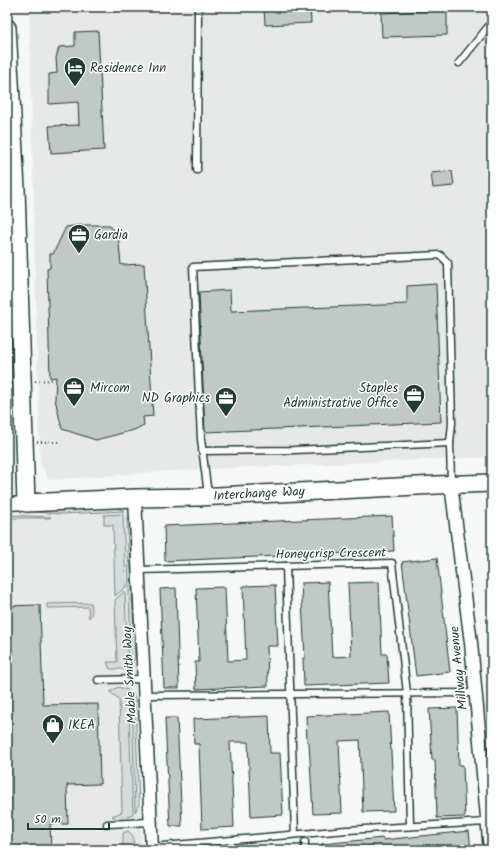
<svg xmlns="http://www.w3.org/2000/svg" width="499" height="857" font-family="Kalam,sans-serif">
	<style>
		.built { fill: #e6e9e8 }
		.green { fill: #d6dcdb; stroke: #7a8c88 }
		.building { fill: #c0c9c6; stroke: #1f3d34 }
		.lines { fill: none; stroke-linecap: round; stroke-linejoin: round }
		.lane-casing { stroke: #1f3d34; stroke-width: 9 }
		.street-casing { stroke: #1f3d34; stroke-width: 15 }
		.secondary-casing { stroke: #1f3d34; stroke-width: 20 }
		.path { stroke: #1f3d34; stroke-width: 2; stroke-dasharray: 1 3; stroke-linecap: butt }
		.lane { stroke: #fff; stroke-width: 6 }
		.street { stroke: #fff; stroke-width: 12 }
		.secondary { stroke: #fff; stroke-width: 17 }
		.labels { text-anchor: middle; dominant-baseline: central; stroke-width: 3; stroke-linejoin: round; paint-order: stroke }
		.poi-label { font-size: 13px; fill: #1f3d34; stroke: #fff; text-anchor: start }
		.street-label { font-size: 13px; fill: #1f3d34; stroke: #fff }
	</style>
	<rect width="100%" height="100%" fill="#f6f7f7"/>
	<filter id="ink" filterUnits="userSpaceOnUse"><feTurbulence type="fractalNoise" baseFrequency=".025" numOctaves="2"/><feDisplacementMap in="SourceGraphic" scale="8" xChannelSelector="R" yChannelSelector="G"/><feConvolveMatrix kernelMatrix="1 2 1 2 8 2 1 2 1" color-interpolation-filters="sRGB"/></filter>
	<g filter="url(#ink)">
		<!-- built -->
		<g class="built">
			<polygon points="29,7 492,7 492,457 185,470 49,480 40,462"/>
			<polygon points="129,506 142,850 7,850 7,511"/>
		</g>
		<!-- green -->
		<g class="green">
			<polygon points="106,507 118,508 124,511 62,514 20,511"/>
			<polygon points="123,514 126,587 115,596 113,525 104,525 104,515"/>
			<polygon points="7,515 51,517 50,518 7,518"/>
			<polygon points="127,518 129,518 135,658 131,664"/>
			<polygon points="125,591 128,669 110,669 107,662 117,662 115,600"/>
			<path d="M91 603C92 608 93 614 89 618L88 607 47 608V604Z"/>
			<polygon points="118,687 128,690 133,814 117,819 112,816 122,812 119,699 110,692"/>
			<polygon points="132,693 135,698 139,804 135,812"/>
			<polygon points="128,831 133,836 134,850 123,850 123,833"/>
		</g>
		<!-- building -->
		<g class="building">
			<polygon points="264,7 310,7 311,23 265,25"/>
			<polygon points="447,10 447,35 382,37 381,13"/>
			<polygon points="98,31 104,150 51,153 49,126 79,125 78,102 49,104 49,74 57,73 56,58 59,47 75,46 75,32"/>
			<polygon points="452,171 454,186 433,188 431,173"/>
			<polygon points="82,225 110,225 114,233 118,233 121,265 144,264 153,416 143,417 144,425 134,430 96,440 62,429 55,399 56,377 50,378 47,269 50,268 50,254 53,254 66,227"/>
			<polygon points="436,284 441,422 205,432 199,292 230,290 231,311 407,304 407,286"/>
			<polygon points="392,516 394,551 165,561 164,526"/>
			<polygon points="437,558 450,672 416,676 402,562"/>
			<polygon points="328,582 332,657 351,656 348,583 379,582 382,654 387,654 389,683 304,686 303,658 305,658 301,583"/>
			<polygon points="275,585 278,646 267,646 268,686 196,689 195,662 199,662 196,588 225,587 228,661 246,660 243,586"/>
			<polygon points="176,588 179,688 164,688 160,589"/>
			<polygon points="40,605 43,705 98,704 100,784 67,785 68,824 50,824 51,850 7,850 7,606"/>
			<polygon points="457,708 459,765 463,765 465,817 437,818 435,760 432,760 429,709"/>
			<polygon points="389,712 394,811 363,812 360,740 339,741 342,813 313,814 309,742 307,742 306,716"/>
			<polygon points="269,716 270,753 280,753 283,815 251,817 248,742 230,742 234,827 202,829 199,744 194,744 193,719"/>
			<polygon points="165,718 177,718 182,826 170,826"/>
			<polygon points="469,831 471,850 322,850 321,844 383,838 383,840"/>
		</g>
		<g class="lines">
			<!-- lane casing -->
			<g class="lane-casing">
				<g id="lane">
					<polyline points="459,63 492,22"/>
					<polyline points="197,170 198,7"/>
					<polyline points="202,451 294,450 450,443"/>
					<polyline points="208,495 201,439 193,267 440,255 448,263 452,423 450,443 451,484"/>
					<polyline points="286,566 295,834"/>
					<polyline points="139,570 392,563 407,693 410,826"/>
					<polyline points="98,680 144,679"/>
					<polyline points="145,695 475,693"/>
					<polyline points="107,824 151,822"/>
					<polyline points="305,842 305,850"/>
					<polyline points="152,847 347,830 487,822"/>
				</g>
			</g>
			<!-- street casing -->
			<g class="street-casing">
				<g id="street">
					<polyline points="451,484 471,643 490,850"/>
					<polyline points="135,498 152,850"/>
					<polyline points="7,504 26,503"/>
				</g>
			</g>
			<!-- secondary casing -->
			<g class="secondary-casing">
				<polyline id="secondary" points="7,28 16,189 26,503 135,498 198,497 437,485 492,483"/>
			</g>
			<!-- path -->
			<g class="path">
				<polyline points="35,381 52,380"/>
				<polyline points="37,442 58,442"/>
			</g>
			<!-- lane -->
			<use href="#lane" class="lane"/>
			<!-- street -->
			<use href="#street" class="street"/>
			<!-- secondary -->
			<use href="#secondary" class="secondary"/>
		</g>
	</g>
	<!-- icons -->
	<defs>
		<g id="hotel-pin" transform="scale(1.15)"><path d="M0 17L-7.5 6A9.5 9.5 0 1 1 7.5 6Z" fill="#1f3d34" stroke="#fff"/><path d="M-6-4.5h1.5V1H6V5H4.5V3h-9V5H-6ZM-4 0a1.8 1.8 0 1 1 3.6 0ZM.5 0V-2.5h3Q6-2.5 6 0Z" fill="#fff"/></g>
		<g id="office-pin" transform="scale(1.15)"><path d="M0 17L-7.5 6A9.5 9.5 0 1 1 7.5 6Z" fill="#1f3d34" stroke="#fff"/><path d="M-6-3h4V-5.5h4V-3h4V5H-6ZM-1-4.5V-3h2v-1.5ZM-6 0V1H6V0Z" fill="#fff"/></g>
		<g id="shop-pin" transform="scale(1.15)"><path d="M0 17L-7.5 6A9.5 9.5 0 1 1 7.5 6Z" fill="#1f3d34" stroke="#fff"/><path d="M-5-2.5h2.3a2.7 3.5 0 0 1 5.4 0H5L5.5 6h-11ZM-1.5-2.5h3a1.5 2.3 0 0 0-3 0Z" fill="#fff"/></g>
	</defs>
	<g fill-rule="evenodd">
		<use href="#hotel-pin" x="75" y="68"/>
		<use href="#office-pin" x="79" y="235"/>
		<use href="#office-pin" x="74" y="388"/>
		<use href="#office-pin" x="414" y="395"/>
		<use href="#office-pin" x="226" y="398"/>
		<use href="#shop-pin" x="53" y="725"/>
	</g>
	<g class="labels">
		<!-- poi labels -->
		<g class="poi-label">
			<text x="90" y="68">Residence Inn</text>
			<text x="94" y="235">Gardia</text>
			<text x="90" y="388">Mircom</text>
			<text x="398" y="388" text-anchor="end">Staples<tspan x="398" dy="15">Administrative Office</tspan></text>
			<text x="210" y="398" text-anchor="end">ND Graphics</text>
			<text x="68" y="725">IKEA</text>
		</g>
		<!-- street labels -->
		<g class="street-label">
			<text transform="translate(259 494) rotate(-3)">Interchange Way</text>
			<text transform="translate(331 554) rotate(-1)">Honeycrisp Crescent</text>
			<text transform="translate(459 668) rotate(-96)">Millway Avenue</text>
			<text transform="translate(130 675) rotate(-93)">Mable Smith Way</text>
		</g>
	</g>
	<!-- margin -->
	<rect width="499" height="857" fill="none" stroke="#fff" stroke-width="24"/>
	<rect x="12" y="12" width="475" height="833" fill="none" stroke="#1f3d34" stroke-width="1.5" filter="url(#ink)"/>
	<!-- scale -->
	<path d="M28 823v6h81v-6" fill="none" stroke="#1f3d34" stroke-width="2"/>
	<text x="34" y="823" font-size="12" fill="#1f3d34" stroke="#ffffff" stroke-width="3" paint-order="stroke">50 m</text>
</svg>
